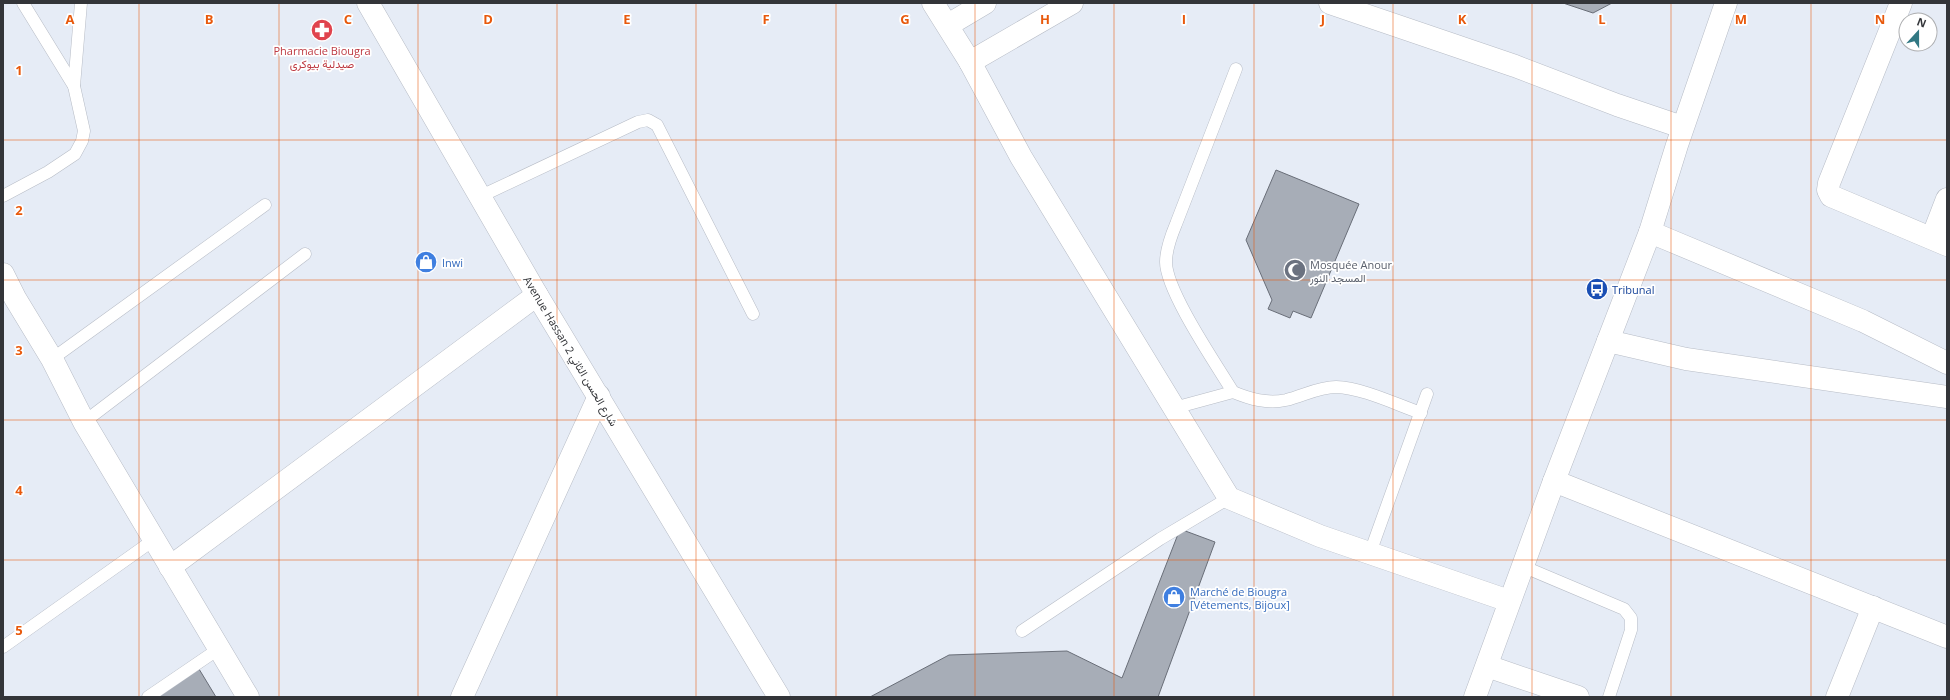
<svg xmlns="http://www.w3.org/2000/svg" width="1950" height="700" font-family="'Open Sans',Vazirmatn,sans-serif">
	<style>
		.building { fill: #a7adb7; stroke: #696e78 }
		.lines { fill: none; stroke-linecap: round; stroke-linejoin: round }
		.service-casing { stroke: #b7bcc6; stroke-width: 13 }
		.minor-casing { stroke: #b7bcc6; stroke-width: 23 }
		.tertiary-casing { stroke: #b7bcc6; stroke-width: 23 }
		.secondary-casing { stroke: #b7bcc6; stroke-width: 23 }
		.service { stroke: #fff; stroke-width: 12 }
		.minor { stroke: #fff; stroke-width: 22 }
		.tertiary { stroke: #fff; stroke-width: 22 }
		.secondary { stroke: #fff; stroke-width: 22 }
		.grid { fill: none; stroke: #e8590c; stroke-width: 1; stroke-opacity: 0.55 }
		.labels { text-anchor: middle; dominant-baseline: central; stroke-width: 3.5; stroke-linejoin: round; paint-order: stroke }
		.health-label { font-size: 11px; fill: #be3a42; stroke: #fff }
		.shop-label { font-size: 11px; fill: #366cbe; stroke: #fff; text-anchor: start }
		.worship-label { font-size: 11px; fill: #5b616d; stroke: #fff; text-anchor: start }
		.transit-label { font-size: 11px; fill: #164399; stroke: #fff; text-anchor: start }
		.street-label { font-size: 11px; fill: #333539; stroke: #fff }
		.grid-label { font-size: 13px; text-anchor: middle; font-weight: bold; fill: #e8590c; stroke: #fff; stroke-width: 3.5; stroke-linejoin: round; paint-order: stroke }
	</style>
	<rect width="100%" height="100%" fill="#e6ecf6"/>
	<!-- building -->
	<g class="building">
		<polygon points="1563,3 1612,3 1593,13"/>
		<polygon points="1276,170 1359,204 1311,318 1293,311 1290,318 1268,309 1272,300 1246,240"/>
		<polygon points="1180,529 1215,542 1158,697 870,697 949,655 1067,651 1122,678"/>
		<polygon points="199,669 216,697 156,697"/>
	</g>
	<g class="lines">
		<!-- service casing -->
		<g class="service-casing">
			<g id="service">
				<polyline points="23,3 74,86"/>
				<polyline points="3,196 48,172 75,154 82,141 84,131 74,86 81,3"/>
				<polyline points="481,196 638,122 648,120 657,125 753,314"/>
				<polyline points="52,359 265,205"/>
				<path d="M1233 392C1250 399 1267 404 1286 400 1303 396 1318 387 1336 387 1363 388 1395 404 1421 413"/>
				<path d="M1174 408 1233 392C1216 364 1166 291 1166 262 1166 249 1171 236 1176 224L1236 69"/>
				<polyline points="84,422 305,254"/>
				<polyline points="1370,553 1427,394"/>
				<polyline points="1522,566 1624,609 1631,618 1631,630 1609,697"/>
				<polyline points="1022,631 1160,539 1229,498"/>
				<polyline points="3,647 155,539"/>
				<polyline points="148,697 220,648"/>
			</g>
		</g>
		<!-- minor casing -->
		<g class="minor-casing">
			<g id="minor">
				<polyline points="933,3 970,62 1021,157 1229,498 1320,536 1509,601"/>
				<polyline points="1330,3 1515,66 1617,105 1682,127"/>
				<polyline points="1901,3 1829,183 1828,190 1831,196 1947,245"/>
				<polyline points="948,25 985,3"/>
				<polyline points="970,62 1072,3"/>
				<polyline points="1650,232 1863,321 1947,363"/>
				<polyline points="1932,238 1947,199"/>
				<polyline points="3,274 15,298 52,359 84,422 248,697"/>
				<polyline points="1608,341 1686,359 1947,397"/>
				<polyline points="1554,481 1947,637"/>
				<polyline points="170,567 537,295"/>
				<polyline points="1487,666 1578,697"/>
				<polyline points="462,697 599,396"/>
				<polyline points="1837,697 1873,607"/>
			</g>
		</g>
		<!-- tertiary casing -->
		<g class="tertiary-casing">
			<polyline id="tertiary" points="1475,697 1554,481 1650,232 1677,145 1726,3"/>
		</g>
		<!-- secondary casing -->
		<g class="secondary-casing">
			<polyline id="secondary" points="368,3 537,295 779,697"/>
		</g>
		<!-- service -->
		<use href="#service" class="service"/>
		<!-- minor -->
		<use href="#minor" class="minor"/>
		<!-- tertiary -->
		<use href="#tertiary" class="tertiary"/>
		<!-- secondary -->
		<use href="#secondary" class="secondary"/>
	</g>
	<!-- grid -->
	<path class="grid" d="M139 3V697M279 3V697M418 3V697M557 3V697M696 3V697M836 3V697M975 3V697M1114 3V697M1254 3V697M1393 3V697M1532 3V697M1671 3V697M1811 3V697M3 140H1947M3 280H1947M3 420H1947M3 560H1947"/>
	<!-- icons -->
	<defs>
		<g id="pharmacy-disc" transform="scale(1.15)"><circle r="9.5" fill="#e0444e" stroke="#fff"/><path d="M-2-6h4v4h4v4h-4v4h-4v-4h-4v-4h4Z" fill="#fff"/></g>
		<g id="shop-disc" transform="scale(1.15)"><circle r="9.5" fill="#3f7fe0" stroke="#fff"/><path d="M-5-2.5h2.3a2.7 3.5 0 0 1 5.4 0H5L5.5 6h-11ZM-1.5-2.5h3a1.5 2.3 0 0 0-3 0Z" fill="#fff"/></g>
		<g id="mosque-disc" transform="scale(1.15)"><circle r="9.5" fill="#6b7280" stroke="#fff"/><path d="M3.5-4.9A6 6 0 1 0 3.5 4.9A5 5 0 1 1 3.5-4.9Z" fill="#fff"/></g>
		<g id="bus-disc" transform="scale(1.15)"><circle r="9.5" fill="#1a4fb4" stroke="#fff"/><path d="M-5-6H5V4H4V6H2V4H-2V6H-4V4H-5ZM-3.5-4V0h7V-4ZM-3.5 1.2v1.5H-2V1.2ZM2 1.2v1.5H3.5V1.2Z" fill="#fff"/></g>
	</defs>
	<g fill-rule="evenodd">
		<use href="#pharmacy-disc" x="322" y="30"/>
		<use href="#shop-disc" x="426" y="262"/>
		<use href="#mosque-disc" x="1295" y="270"/>
		<use href="#bus-disc" x="1597" y="289"/>
		<use href="#shop-disc" x="1174" y="597"/>
	</g>
	<g class="labels">
		<!-- health labels -->
		<g class="health-label">
			<text x="322" y="50">Pharmacie Biougra<tspan x="322" dy="13">صيدلية بيوكرى</tspan></text>
		</g>
		<!-- shop labels -->
		<g class="shop-label">
			<text x="442" y="262">Inwi</text>
			<text x="1190" y="591">Marché de Biougra<tspan x="1190" dy="13">[Vétements, Bijoux]</tspan></text>
		</g>
		<!-- worship labels -->
		<g class="worship-label">
			<text x="1310" y="264">Mosquée Anour<tspan x="1310" dy="13">المسجد النور</tspan></text>
		</g>
		<!-- transit labels -->
		<g class="transit-label">
			<text x="1612" y="289">Tribunal</text>
		</g>
		<!-- street labels -->
		<g class="street-label">
			<text transform="translate(571 351) rotate(59)">Avenue Hassan 2 شارع الحسن الثاني</text>
		</g>
	</g>
	<g class="grid-label">
		<text x="70" y="24">A</text>
		<text x="209" y="24">B</text>
		<text x="348" y="24">C</text>
		<text x="488" y="24">D</text>
		<text x="627" y="24">E</text>
		<text x="766" y="24">F</text>
		<text x="905" y="24">G</text>
		<text x="1045" y="24">H</text>
		<text x="1184" y="24">I</text>
		<text x="1323" y="24">J</text>
		<text x="1462" y="24">K</text>
		<text x="1602" y="24">L</text>
		<text x="1741" y="24">M</text>
		<text x="1880" y="24">N</text>
		<text x="19" y="75">1</text>
		<text x="19" y="215">2</text>
		<text x="19" y="355">3</text>
		<text x="19" y="495">4</text>
		<text x="19" y="635">5</text>
	</g>
	<!-- border -->
	<rect width="1950" height="700" fill="none" stroke="#333539" stroke-width="8"/>
	<!-- north arrow -->
	<g transform="translate(1918 32) rotate(21)"><circle r="19" fill="#ffffff" stroke="#adaeb0"/>
	<path d="M0-3L7 15L0 10L-7 15Z" fill="#317883"/>
	<text y="-6" font-size="11" font-weight="bold" text-anchor="middle" fill="#333539">N</text>
	</g>
</svg>
